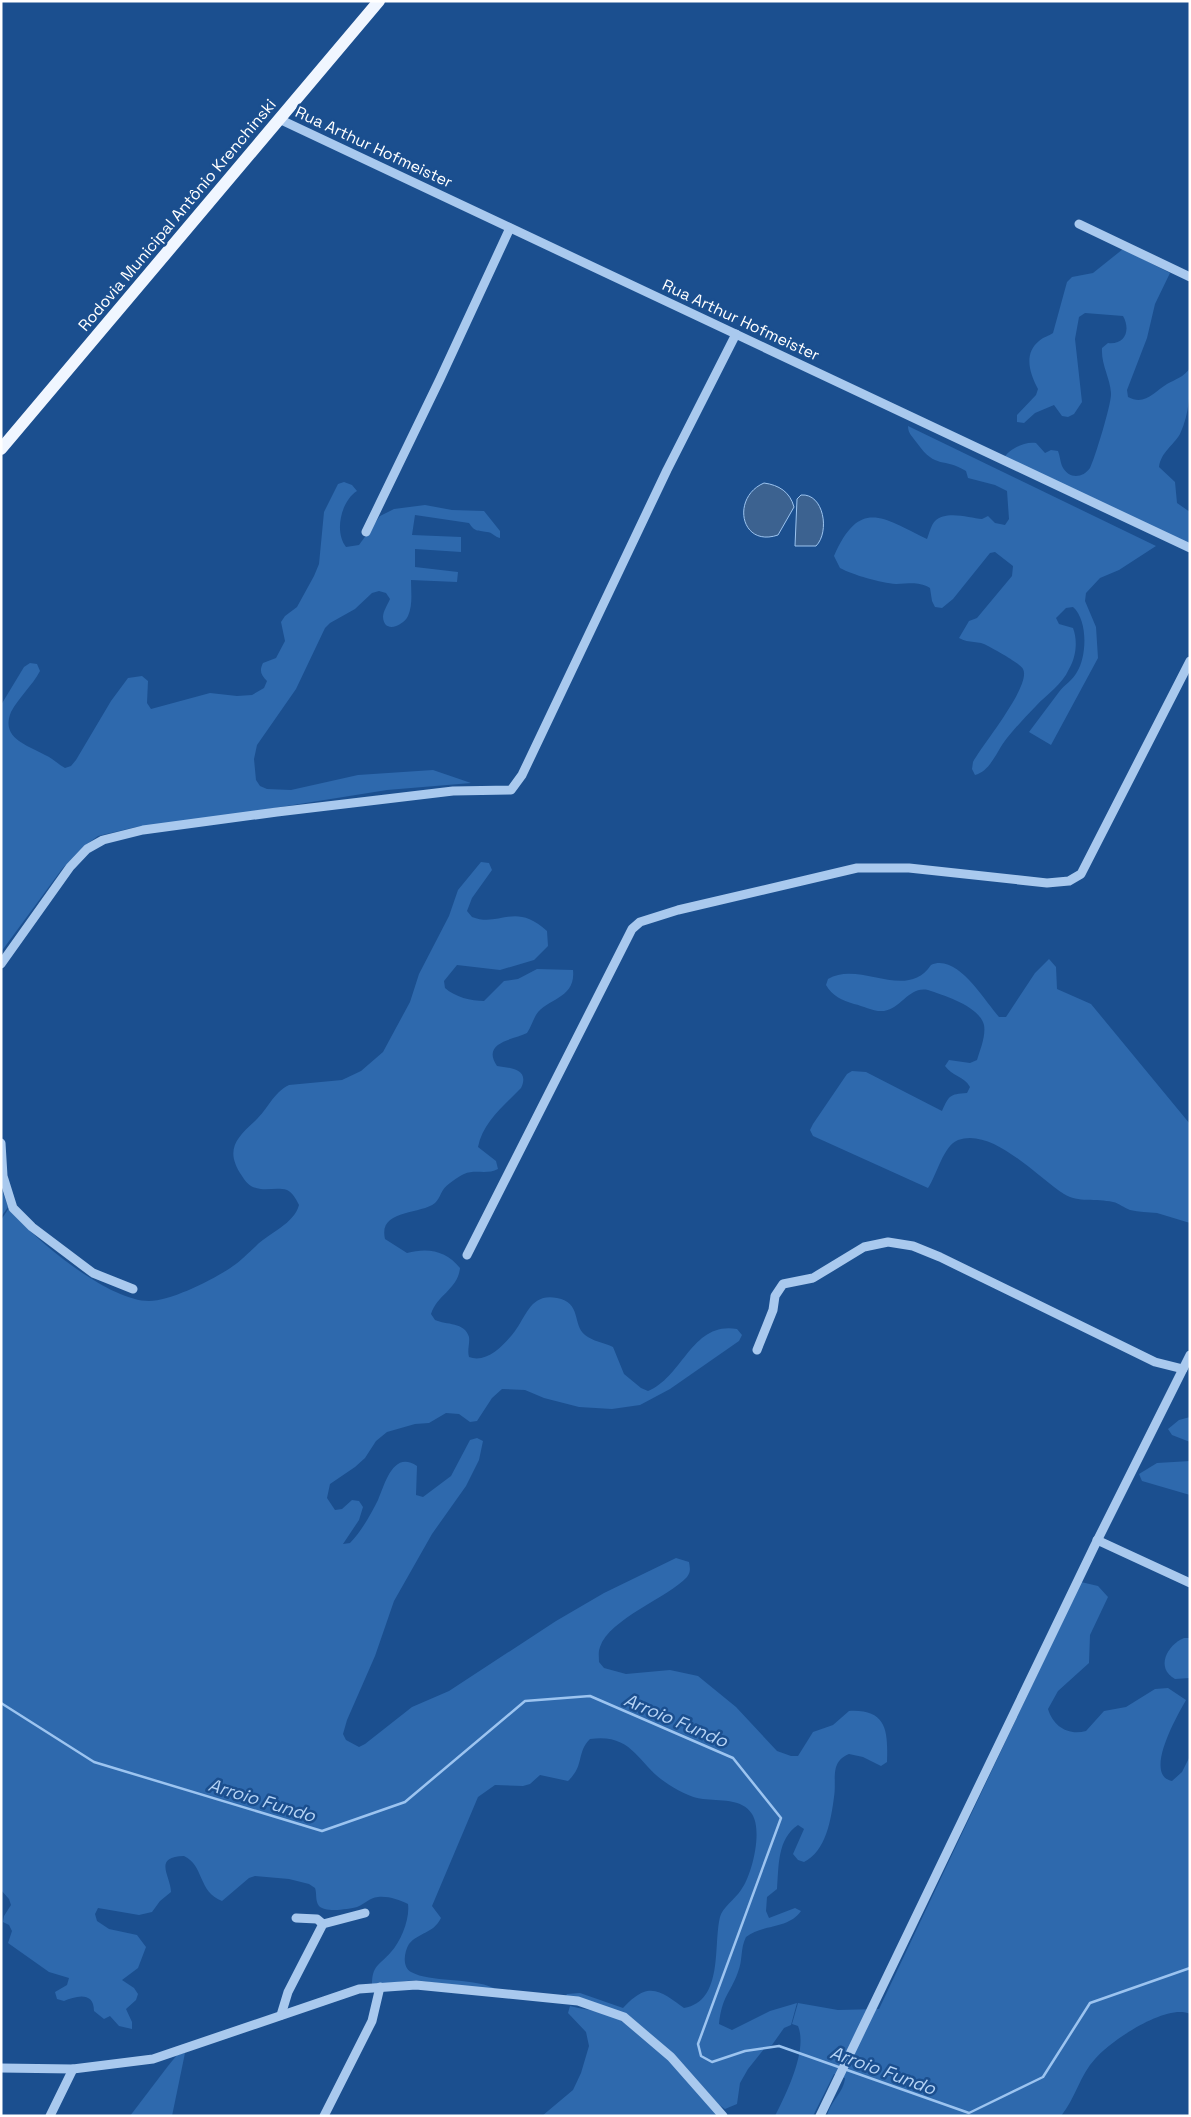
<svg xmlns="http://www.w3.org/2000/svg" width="1191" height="2117" font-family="'Space Grotesk',sans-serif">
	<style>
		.green { fill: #2e69ad }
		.water { fill: #3c6290; stroke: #9cc4f0 }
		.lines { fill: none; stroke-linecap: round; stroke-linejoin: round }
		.stream { stroke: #9cc4f0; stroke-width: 2.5 }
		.minor { stroke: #a9c9ee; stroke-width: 9 }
		.major { stroke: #f0f6ff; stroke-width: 12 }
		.labels { text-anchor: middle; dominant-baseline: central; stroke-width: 5; stroke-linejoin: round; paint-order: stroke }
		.street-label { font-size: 16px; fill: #fff; stroke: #1b4f8f }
		.water-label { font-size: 18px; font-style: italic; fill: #b5d3f5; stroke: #1b4f8f }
	</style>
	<rect width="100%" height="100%" fill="#1b4f8f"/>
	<!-- green -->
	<g class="green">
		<path d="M1123 249 1170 273 1155 304 1147 338 1127 390 1128 397C1145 406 1154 392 1167 384 1176 379 1184 377 1190 368 1190 391 1190 413 1180 434 1173 446 1161 452 1159 467L1175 482 1177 503 1190 512V545L1004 458C1009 449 1025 441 1036 443L1045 453 1051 450 1058 451C1060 456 1060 461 1062 466 1069 480 1083 478 1090 468 1095 458 1112 402 1111 393 1110 377 1101 365 1102 348L1108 343C1125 345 1131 330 1123 316L1085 313 1079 317 1075 339 1082 402 1074 414 1068 417 1062 416 1054 405 1035 413 1024 423 1017 422V415L1036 395 1038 389C1030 374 1023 354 1039 341 1043 337 1049 336 1053 333L1067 282 1072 277 1093 273Z"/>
		<path d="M908 426 1156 546 1119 570 1100 578 1086 593 1085 601 1096 627 1098 658 1051 745 1029 732C1039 719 1049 705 1059 692 1064 685 1073 680 1077 672 1087 656 1088 620 1073 607L1066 608 1056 618 1059 624 1073 628C1078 641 1076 657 1069 669 1062 685 1047 694 1036 706 1026 716 1016 727 1007 738 997 750 991 771 975 775L972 769 973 762C982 745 1032 685 1023 669 1021 664 994 649 988 646 979 640 969 644 959 638L969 621 977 618 1012 576 1013 566 995 552 990 553 953 599 942 608 935 607 932 601 930 588C917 581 910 584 896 584 881 583 853 575 840 568L834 556C860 497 883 518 927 539 929 534 931 525 935 521 946 510 970 518 982 519L988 516 995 523 1005 525 1009 519 1007 491 995 485 968 478 966 471C944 457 936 470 917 443 913 437 908 434 908 426Z"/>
		<path d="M344 482 352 485 357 491C341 501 334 532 346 547L359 545 380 516 394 509 425 505 452 510 484 511 500 531V538C495 537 492 532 487 532 477 530 475 532 469 523L415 515 412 535 461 537V552L415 549V567L458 572 457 582 411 580C411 592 413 605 408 616 403 626 384 634 383 617 383 611 388 604 390 599L386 593 379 591 372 593 355 609 330 623 325 628 296 689 257 745 254 759 256 780 260 786 267 789 291 790 358 775 433 770 471 783 387 790 200 820 136 827 98 836 83 847 62 869 1 952V705L24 667 30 663 37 664 40 671C32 686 19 697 11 712 0 739 28 745 45 755 52 758 58 764 65 768L71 766 76 760 111 701 128 678 142 676 148 681 147 703 151 709 210 693 237 696 252 695 264 688 267 681C261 675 259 671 263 663L276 658 285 641 281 622 285 616 297 607 314 576 319 564 324 512 338 484Z"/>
		<path d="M481 862 489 863 492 870 472 898 467 911 472 917C500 928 514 901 547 931L548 946 534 960 500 970 457 965 444 981 445 988C455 997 471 1001 484 1001L504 981 518 979 537 969 573 970C576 999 547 998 536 1015 533 1020 531 1027 527 1033 513 1040 481 1042 497 1066 511 1068 530 1069 521 1088 504 1106 483 1122 478 1147L496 1161 498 1169C487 1175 475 1169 464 1174 458 1177 446 1185 443 1190 440 1195 439 1199 435 1203 420 1215 378 1209 385 1239L407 1253C428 1247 447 1251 460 1268 458 1289 437 1295 431 1314L435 1320C446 1325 465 1322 469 1337 470 1344 467 1350 469 1357 487 1364 505 1344 515 1331 527 1315 531 1293 557 1298 582 1303 572 1324 585 1335 592 1341 605 1343 613 1347L624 1374 641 1388 648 1391C683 1377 692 1321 737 1329L742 1335 739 1341 670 1389 640 1405 612 1409 579 1407 544 1398 525 1390 502 1389 492 1398 477 1421 470 1422 459 1414 446 1413 429 1423 415 1424 387 1432 376 1441 365 1458 355 1467 330 1484 327 1498 335 1510 342 1509 352 1500 359 1501 363 1507 359 1520 343 1544 350 1543C361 1532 371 1514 378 1500 385 1484 393 1450 417 1466L416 1495 423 1497 451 1476 470 1440 477 1438 483 1441 479 1460 466 1486 432 1534 394 1601 375 1656 347 1720 343 1734 346 1740 359 1747 365 1744 412 1707 449 1691 556 1621 604 1593 676 1558 689 1562C690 1568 691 1572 687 1577 669 1597 609 1619 600 1647 598 1652 599 1657 599 1662L604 1668 626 1674 670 1670 698 1676 736 1707 777 1751 791 1756H798L813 1732 833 1725 849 1711C887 1709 888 1731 887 1762L881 1766 863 1757 849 1754C829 1762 837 1780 834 1797 831 1820 826 1851 804 1862L798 1860 793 1854 804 1829 798 1825C777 1839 779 1866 777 1889L767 1897 766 1911 769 1918 795 1908 801 1911C789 1929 763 1924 746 1937 740 1949 743 1960 738 1972 730 1994 722 1996 719 2024L732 2030 770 2011 797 2003 791 2025 784 2028 772 2045 764 2049 748 2069 740 2083 737 2104 725 2109 718 2104 675 2055 628 2015 565 1997 567 1994 580 1993 623 2008C627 2004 630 2000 635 1997 654 1982 668 1997 684 2008 724 2001 713 1945 720 1917 722 1908 735 1899 741 1890 752 1875 763 1831 752 1814 742 1798 719 1801 703 1799 691 1798 675 1789 665 1782 638 1764 633 1733 590 1739 576 1753 585 1765 568 1781L540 1775 530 1784 523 1786 495 1785 478 1797 432 1906 441 1918C433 1934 419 1932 409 1944 404 1952 402 1967 411 1972 431 1983 469 1977 494 1988V1991L415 1980 372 1985C372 1965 379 1966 391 1952 401 1941 410 1919 408 1904 399 1900 389 1896 378 1897 369 1898 365 1904 357 1907 349 1909 325 1913 319 1906 315 1901 317 1893 315 1888L309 1884 289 1879 255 1876 249 1878 222 1901C198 1892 204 1865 184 1856 152 1857 171 1876 171 1892L160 1901 152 1912 139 1915 98 1908 95 1914 97 1921 109 1929 137 1935 146 1947 138 1968 122 1980 134 1988 138 1994 136 2000 126 2009 132 2022V2029L119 2026 110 2016 104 2019 94 2011C94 1991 76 1996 64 2001L57 1999 55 1992 67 1985 69 1978 49 1972 8 1943 12 1931 9 1925 3 1922 4 1916 11 1905 9 1899 1 1890V1220L9 1208C33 1239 108 1301 149 1301 171 1301 215 1279 233 1266 241 1261 248 1253 256 1246 269 1233 294 1224 299 1205 296 1199 293 1193 287 1190 277 1187 266 1191 256 1188 249 1186 246 1182 242 1176 225 1151 235 1139 255 1121 268 1109 273 1093 289 1085L342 1080 361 1071 383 1052 410 1002 419 974 449 916 458 890Z"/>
		<path d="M1049 959 1056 967 1057 989 1091 1004 1190 1124V1223C1179 1220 1168 1216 1157 1213 1148 1212 1139 1212 1130 1210 1124 1208 1119 1203 1113 1202 1096 1198 1078 1203 1064 1194 1038 1178 993 1127 958 1140 943 1146 937 1175 928 1188L813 1136 810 1130 813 1124 847 1074 852 1071 866 1072 942 1111C949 1096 949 1094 967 1093L970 1087C964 1076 952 1076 945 1066L949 1060 970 1063 977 1060C980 1050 986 1036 984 1025 979 1006 945 996 928 990 909 986 902 1008 884 1011 873 1012 864 1006 854 1004 842 1000 832 996 826 985L828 979C860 960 906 1002 931 965 957 953 984 1000 999 1017H1006L1035 973Z"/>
		<polygon points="1,1187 8,1207 1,1217"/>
		<polygon points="1190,1417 1190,1442 1172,1435 1168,1429 1179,1420"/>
		<polygon points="1190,1461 1190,1495 1142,1481 1139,1474 1157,1463"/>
		<path d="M1081 1582 1098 1586 1108 1597 1090 1635 1089 1663 1058 1691 1048 1709C1053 1726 1068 1736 1086 1731L1104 1711 1126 1707 1155 1689 1168 1688 1186 1700C1177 1716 1143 1775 1172 1781L1182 1772 1190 1756V2014C1167 2003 1110 2041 1095 2059 1080 2075 1075 2099 1061 2116H827C830 2102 844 2092 845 2078L834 2074 813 2116H775C786 2094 808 2050 798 2026L792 2024 798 2003 838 2010 879 2009Z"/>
		<path d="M1184 1638H1190V1678L1175 1679C1155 1668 1167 1645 1184 1638Z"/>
		<path d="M570 2006C581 2009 593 2010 604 2013 646 2027 691 2083 719 2116H542L573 2090 581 2073 589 2046 586 2032 568 2013Z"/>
		<polygon points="185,2053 172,2116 130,2116 168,2066 177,2055"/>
	</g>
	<!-- water -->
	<g class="water">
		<path d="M764 483C779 485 790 492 794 507L778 535C740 548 731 497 764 483Z"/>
		<path d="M801 495C824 493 830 532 816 546H795L797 499Z"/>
	</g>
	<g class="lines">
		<!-- stream -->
		<polyline class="stream" points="1,1703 94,1762 322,1831 405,1802 525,1701 590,1696 733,1758 781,1818 698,2044 701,2056 712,2062 745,2051 779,2046 969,2113 1043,2077 1090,2003 1190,1968"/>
		<!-- minor -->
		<g class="minor">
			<polyline points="279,119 1190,548"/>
			<polyline points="1079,224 1190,277"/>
			<polyline points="366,532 440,379 510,228"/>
			<polyline points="1,964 70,867 87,849 103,840 143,830 277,812 453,791 511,790 522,775 667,470 736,334"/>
			<polyline points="1,1143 3,1176 13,1208 32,1227 93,1273 133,1289"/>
			<polyline points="467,1255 632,929 640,922 678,910 857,868 909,868 1047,883 1069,881 1081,874 1190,661"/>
			<polyline points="757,1350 773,1310 775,1296 783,1284 813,1278 864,1247 888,1242 913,1246 940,1257 1155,1362 1183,1369"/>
			<polyline points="1097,1540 1190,1583"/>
			<polyline points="296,1918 317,1919 323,1924"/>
			<polyline points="281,2015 288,1992 323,1924 365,1913"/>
			<polyline points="1,2068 73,2069 153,2059 359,1989 416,1985 578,2001 624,2017 671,2057 723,2116"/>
			<polyline points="50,2116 73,2069"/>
			<polyline points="324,2116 372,2021 380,1987"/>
			<polyline points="820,2116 1094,1547 1190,1355"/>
		</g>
		<!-- major -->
		<polyline class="major" points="1,449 379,1"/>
	</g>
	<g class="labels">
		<!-- street labels -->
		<g class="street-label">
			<text transform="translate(374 147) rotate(25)">Rua Arthur Hofmeister</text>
			<text transform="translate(177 215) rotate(-50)">Rodovia Municipal Antônio Krenchinski</text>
			<text transform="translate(741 320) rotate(25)">Rua Arthur Hofmeister</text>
		</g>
		<!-- water labels -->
		<g class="water-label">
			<text transform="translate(676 1720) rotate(23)">Arroio Fundo</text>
			<text transform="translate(262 1800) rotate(17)">Arroio Fundo</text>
			<text transform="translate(883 2070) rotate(20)">Arroio Fundo</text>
		</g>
	</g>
	<!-- border -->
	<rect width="1191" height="2117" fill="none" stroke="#ffffff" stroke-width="5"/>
</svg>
